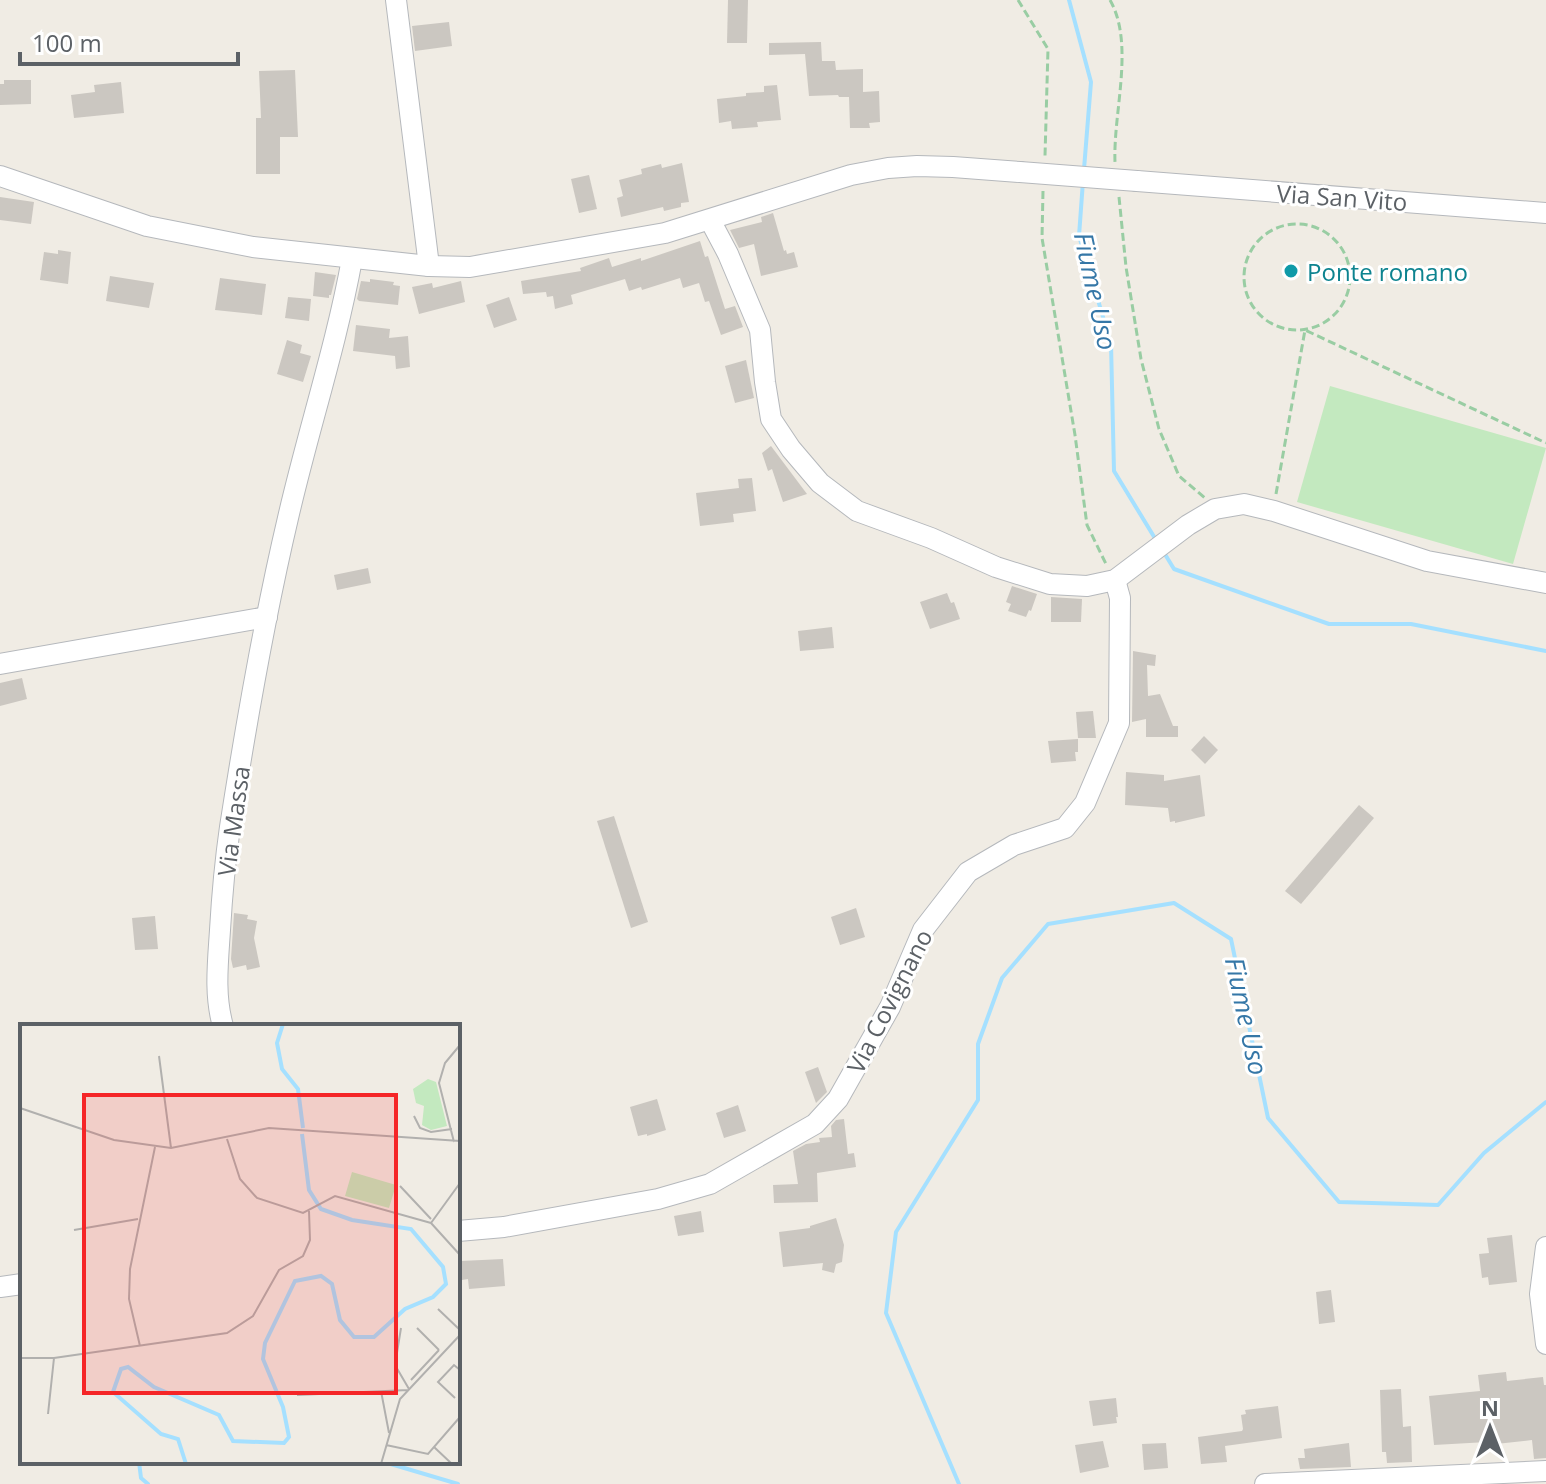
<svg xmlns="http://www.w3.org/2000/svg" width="1546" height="1484" font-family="'Open Sans',sans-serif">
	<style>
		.green { fill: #c3e9bf }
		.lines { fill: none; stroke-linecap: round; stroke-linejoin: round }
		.stream { stroke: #a5e0ff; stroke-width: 4 }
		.building { fill: #cbc7c1 }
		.minor-casing { stroke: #b5b8bc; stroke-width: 22 }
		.path { stroke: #99cda3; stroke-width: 3; stroke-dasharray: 8 4; stroke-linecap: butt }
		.minor { stroke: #fff; stroke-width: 20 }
		.minor-bridge-casing { stroke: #b5b8bc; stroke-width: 22; stroke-linecap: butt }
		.minor-bridge { stroke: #fff; stroke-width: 20 }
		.culture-dot { fill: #0f9aa8; stroke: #fff; stroke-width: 3 }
		.labels { text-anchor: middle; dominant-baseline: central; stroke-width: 6; stroke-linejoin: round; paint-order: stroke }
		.street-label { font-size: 24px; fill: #5c6166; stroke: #fff }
		.culture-label { font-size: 24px; fill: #0d838f; stroke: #fff; text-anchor: start }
		.water-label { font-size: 26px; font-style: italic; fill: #3577a7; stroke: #fff }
		.inset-river { fill: none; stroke: #a5e0ff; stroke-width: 4 }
		.inset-road { fill: none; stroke: #b1b0ae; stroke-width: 2 }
		.view { fill: #f52527; fill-opacity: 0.15; stroke: #f52527; stroke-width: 4 }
		.inset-edge { fill: none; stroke: #5c6166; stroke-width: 4 }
	</style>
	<rect width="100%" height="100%" fill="#f0ece4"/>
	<!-- green -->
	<polygon class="green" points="1330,386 1546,448 1513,564 1297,502"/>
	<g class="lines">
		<!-- stream -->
		<g class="stream">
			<polyline points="1069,0 1091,82 1084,169"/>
			<polyline points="1083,181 1079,236 1111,344 1114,471 1156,540"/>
			<polyline points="1163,551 1174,569 1329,624 1411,624 1546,651"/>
			<polyline points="139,1462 141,1478 148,1484"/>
			<polyline points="384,1462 458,1484"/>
			<polyline points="959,1484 886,1313 896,1232 978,1100 978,1044 1002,978 1048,924 1174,903 1231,939 1268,1118 1339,1202 1438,1205 1484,1153 1546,1102"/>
		</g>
	</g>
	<!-- building -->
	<g class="building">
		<polygon points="728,0 748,0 747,43 727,43"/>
		<polygon points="449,22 452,46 415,51 412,26"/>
		<polygon points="821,42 822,61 835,61 836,70 863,69 863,92 879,91 880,122 869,123 870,128 850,128 849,97 839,97 838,95 809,96 805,54 769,55 769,43"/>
		<polygon points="295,70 298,137 280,137 280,174 256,174 256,118 261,118 259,71"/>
		<polygon points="4,80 31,80 31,104 0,105 0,84 4,84"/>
		<polygon points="121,82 124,113 74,118 71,95 95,92 94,85"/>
		<polygon points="777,85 781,120 757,122 758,127 732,129 731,121 719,123 717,99 746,96 746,93 764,92 764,86"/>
		<polygon points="682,163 689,202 681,203 681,207 664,211 663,207 621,217 617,198 623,196 619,180 642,174 641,169 661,164 662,168"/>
		<polygon points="589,175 597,209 579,213 571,179"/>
		<polygon points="0,197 34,202 31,224 0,220"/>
		<polygon points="773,213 784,251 786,250 787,254 794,252 798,267 761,276 754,244 739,248 730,230 762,222 761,217"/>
		<polygon points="700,241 705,257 708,256 725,309 735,306 743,327 721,335 709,301 705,302 699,283 683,288 680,278 642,290 641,287 629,291 625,279 571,295 573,304 555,309 553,296 547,297 546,292 523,294 521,281 581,271 580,268 609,258 612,267 641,258 641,261"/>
		<polygon points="58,250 71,252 68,284 40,280 44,252 58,254"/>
		<polygon points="315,272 336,275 331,295 329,295 329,298 313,296"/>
		<polygon points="110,276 154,283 149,308 106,301"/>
		<polygon points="220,278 266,284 262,315 215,310"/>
		<polygon points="370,279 394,282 393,285 400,286 398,305 359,301 357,299 361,281 370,282"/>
		<polygon points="461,281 465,302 419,314 412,287 432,283 433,288"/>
		<polygon points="288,297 311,299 309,321 285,318"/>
		<polygon points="509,297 517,320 494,328 486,305"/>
		<polygon points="356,325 390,329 389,338 408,336 410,367 396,369 395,356 353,351"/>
		<polygon points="287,340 302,345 300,353 311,356 303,382 277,374"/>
		<polygon points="746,360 754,398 735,403 725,366"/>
		<polygon points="771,446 807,494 783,502 772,469 768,471 762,453"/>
		<polygon points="752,478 756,511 733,514 734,522 700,526 696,493 739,488 738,479"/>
		<polygon points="368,568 371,583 337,590 334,575"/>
		<polygon points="1012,586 1037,594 1031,611 1029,610 1026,617 1008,611 1011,604 1006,602"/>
		<polygon points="947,593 951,603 954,602 960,619 930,629 920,602"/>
		<polygon points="1051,597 1082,599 1081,622 1051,622"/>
		<polygon points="832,627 834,648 800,651 798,631"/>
		<polygon points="1133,651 1156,655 1155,666 1147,665 1148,696 1160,694 1173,726 1178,726 1178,737 1146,737 1146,719 1132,722"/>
		<polygon points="22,678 27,699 0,706 0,683"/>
		<polygon points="1093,711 1096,738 1078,738 1076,712"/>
		<polygon points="1204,736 1218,750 1205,764 1191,750"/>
		<polygon points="1078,739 1078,752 1075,752 1076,761 1051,763 1048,741"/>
		<polygon points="1126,772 1164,775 1164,781 1200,775 1205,816 1175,823 1175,821 1170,822 1168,808 1125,805"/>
		<polygon points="1359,805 1374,818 1301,904 1285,891"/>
		<polygon points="614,816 648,922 631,928 597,821"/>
		<polygon points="856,908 865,937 840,945 831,917"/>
		<polygon points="234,913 248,915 247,919 257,921 254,938 260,967 247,970 246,965 233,968 231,959"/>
		<polygon points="155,916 158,949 135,950 132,918"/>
		<polygon points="818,1067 827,1092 816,1103 805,1072"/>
		<polygon points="657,1099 666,1130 647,1136 647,1134 638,1136 630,1107"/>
		<polygon points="738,1105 746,1131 724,1138 716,1113"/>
		<polygon points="844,1119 848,1154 854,1153 856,1167 817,1173 818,1202 774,1203 773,1185 798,1184 793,1151 806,1144 820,1142 819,1138 832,1137 831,1126 836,1120"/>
		<polygon points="701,1211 704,1232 678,1236 674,1216"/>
		<polygon points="836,1218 844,1245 842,1262 836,1264 834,1273 822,1270 823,1263 783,1267 779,1232 810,1228 810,1226"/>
		<polygon points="1512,1235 1517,1282 1489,1285 1488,1277 1482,1278 1479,1254 1489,1253 1487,1238"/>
		<polygon points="503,1259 505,1286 469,1289 468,1279 462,1280 461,1261"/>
		<polygon points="1331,1290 1335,1322 1319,1324 1316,1292"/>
		<polygon points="1506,1372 1507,1381 1543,1377 1544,1385 1546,1385 1546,1458 1534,1459 1532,1440 1487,1445 1487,1442 1434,1445 1429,1396 1480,1391 1478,1375"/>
		<polygon points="1401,1389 1403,1427 1411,1426 1412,1462 1387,1463 1386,1452 1382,1452 1380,1390"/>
		<polygon points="1116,1398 1118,1417 1116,1417 1117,1423 1093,1426 1089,1401"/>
		<polygon points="1278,1406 1282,1438 1225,1446 1227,1462 1201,1464 1198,1437 1242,1431 1243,1429 1241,1415 1246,1414 1245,1410"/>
		<polygon points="1103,1441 1109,1467 1080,1473 1075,1445"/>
		<polygon points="1166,1443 1168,1468 1144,1470 1142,1444"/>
		<polygon points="1349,1443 1351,1467 1300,1469 1298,1458 1305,1458 1304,1449"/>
	</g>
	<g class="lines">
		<!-- minor casing -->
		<g class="minor-casing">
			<g id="minor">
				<polyline points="396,0 429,266"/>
				<polyline points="0,176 147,226 253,247 429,266 470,267 665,233 851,175 888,168 917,166 953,167 1020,172"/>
				<polyline points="1137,181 1546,213"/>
				<polyline points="710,220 728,254 760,330 765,382 771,419 791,449 820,483 857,511 931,538 996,567 1050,584 1087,586 1115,580 1188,525 1215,509 1244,504 1274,511 1427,561 1546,583"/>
				<polyline points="0,664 267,617"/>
				<path d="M223 1026C214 995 218 962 220 930 222 895 225 862 230 827 246 724 264 620 288 518 308 431 336 347 352 259"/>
				<polyline points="458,1231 504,1227 658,1199 710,1184 815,1124 838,1099 890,1007 923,930 968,872 1014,845 1065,828 1085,803 1119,723 1120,598 1115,580"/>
				<polyline points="1546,1247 1540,1294 1546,1344"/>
				<polyline points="0,1287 22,1284"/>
				<polyline points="1265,1484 1546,1471"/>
			</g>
		</g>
		<!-- path -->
		<g class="path">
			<polyline points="1018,0 1048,49 1045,156"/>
			<path d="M1110 0C1135 44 1113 112 1115 162"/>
			<polyline points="1043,191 1042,238 1075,435 1087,525 1106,564"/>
			<polyline points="1119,197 1126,267 1141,359 1159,429 1179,476 1205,498"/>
			<circle cx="1297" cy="277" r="53"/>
			<polyline points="1276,494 1305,330 1546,443"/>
		</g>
		<!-- minor -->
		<use href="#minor" class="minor"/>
		<!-- minor-bridge casing -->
		<g class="minor-bridge-casing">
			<polyline id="minor-bridge" points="1020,172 1137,181"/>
		</g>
		<!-- minor-bridge -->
		<use href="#minor-bridge" class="minor-bridge"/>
	</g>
	<!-- markers -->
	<circle class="culture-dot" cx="1291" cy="271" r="8"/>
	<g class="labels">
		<!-- street labels -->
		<g class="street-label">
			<text transform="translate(1342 197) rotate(4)">Via San Vito</text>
			<text transform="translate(233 821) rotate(-82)">Via Massa</text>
			<text transform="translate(889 1001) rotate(-63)">Via Covignano</text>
		</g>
		<!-- culture labels -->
		<g class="culture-label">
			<text x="1307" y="271">Ponte romano</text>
		</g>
		<!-- water labels -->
		<g class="water-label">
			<text transform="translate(1096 291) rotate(78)">Fiume Uso</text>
			<text transform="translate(1247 1016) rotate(78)">Fiume Uso</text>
		</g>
	</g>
	<!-- overview -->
	<g transform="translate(20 1024)">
		<rect width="440" height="440" fill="#f0ece4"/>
		<path d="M408 55 416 58 427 102 411 106 402 101 404 82 396 79 393 65ZM332 148 376 161 369 184 325 172Z" fill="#c3e9bf"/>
		<path class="inset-river" d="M263 0 257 19 262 45 278 65 283 104M166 440 158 415 141 410 93 368 101 345 108 343 134 363 199 391 213 417 264 419 269 413 263 383 243 335 245 319 275 257 301 252 312 260 320 296 334 313H354L385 285 413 273 426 260 423 243 391 205 332 196 301 185 289 166 282 110"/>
		<path class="inset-road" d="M139 32 151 124M0 84 94 116 151 124 249 104 440 117M394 92 400 104 411 108 432 105M207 115 220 155 237 174 283 189 315 172 411 199M434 118 419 59 425 39 440 21M380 162 411 195M411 199 440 159M411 199 440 231M54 206 118 195M418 285 440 306M381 304 375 341 389 365M397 304 419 326M120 322 109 275 110 245 135 123M0 334H34L207 309 233 292 259 246 283 232 290 216 289 187M391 356 419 326M361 367 369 409M277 371 388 366M435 374 418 358 434 341 440 346M28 390 34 334M366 421 408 430 440 393M414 423 432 440M361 440 380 375 440 311"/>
		<path class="view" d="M64 71H376V369H64Z"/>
		<rect width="440" height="440" class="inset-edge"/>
	</g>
	<!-- north arrow -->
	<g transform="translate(1490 1428)" stroke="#ffffff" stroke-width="6" paint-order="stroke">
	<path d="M0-6L14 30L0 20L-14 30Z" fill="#5c6166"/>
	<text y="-12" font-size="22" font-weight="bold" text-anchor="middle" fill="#5c6166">N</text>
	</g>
	<!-- scale -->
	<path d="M20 52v12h218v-12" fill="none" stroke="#5c6166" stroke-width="4"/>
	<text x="32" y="52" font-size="24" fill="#5c6166" stroke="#ffffff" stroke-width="6" paint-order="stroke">100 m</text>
</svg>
